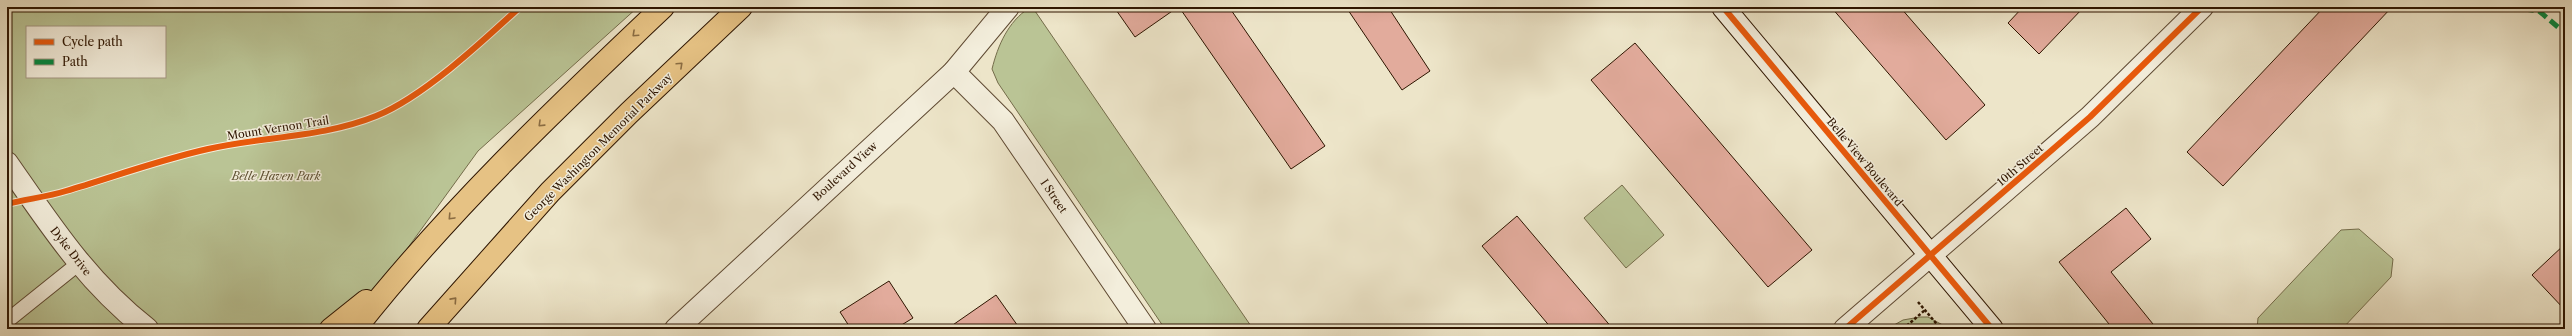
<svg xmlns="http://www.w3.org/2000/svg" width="2572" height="336" font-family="'Libre Caslon Text',serif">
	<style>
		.green { fill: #bac495; stroke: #746c4a; fill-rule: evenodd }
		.building { fill: #e2ab9c; stroke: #2e1500 }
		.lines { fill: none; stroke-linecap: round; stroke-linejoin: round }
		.service-casing { stroke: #5e4932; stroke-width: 16 }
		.minor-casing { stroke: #5e4932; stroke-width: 24 }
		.secondary-casing { stroke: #2e1500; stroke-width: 24 }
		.primary-casing { stroke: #2e1500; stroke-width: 24 }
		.path { stroke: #2e1500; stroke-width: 2.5; stroke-dasharray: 3 2; stroke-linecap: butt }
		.service { stroke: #f3eedc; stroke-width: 14 }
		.minor { stroke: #f3eedc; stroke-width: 22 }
		.secondary { stroke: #f3eedc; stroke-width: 22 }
		.primary { stroke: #e6c284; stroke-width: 22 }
		.quiet { stroke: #00873e; stroke-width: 5; stroke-dasharray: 10 5; stroke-linecap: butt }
		.cycleway-casing { stroke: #f3eedc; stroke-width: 8 }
		.cycleway { stroke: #e8590c; stroke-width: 6 }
		.oneway { stroke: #8a6c42 }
		.labels { text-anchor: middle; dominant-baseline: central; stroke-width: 3; stroke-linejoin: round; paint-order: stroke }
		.street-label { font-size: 11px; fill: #2e1500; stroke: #f3eedc }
		.park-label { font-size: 11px; font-style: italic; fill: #5f5234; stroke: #f3eedc }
	</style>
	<rect width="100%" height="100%" fill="#ede5c9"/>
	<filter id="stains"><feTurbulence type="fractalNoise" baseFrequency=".005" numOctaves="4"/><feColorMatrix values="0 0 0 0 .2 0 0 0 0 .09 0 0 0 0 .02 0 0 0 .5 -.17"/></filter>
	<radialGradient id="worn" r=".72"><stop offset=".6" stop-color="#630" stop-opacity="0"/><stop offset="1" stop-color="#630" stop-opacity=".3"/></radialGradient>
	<!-- green -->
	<g class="green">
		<path d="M7 7H638L478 151 349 329H7ZM27 27H165V77H27Z"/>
		<path d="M1029 8 1035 11 1253 329H1165L998 83 992 69C998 45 1008 22 1029 8Z"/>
		<polygon points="1622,185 1664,235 1626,268 1584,218"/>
		<polygon points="2359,229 2393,259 2391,277 2342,329 2257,329 2258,318 2341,230"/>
		<polygon points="1920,317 1928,317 1950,329 1887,329 1903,320"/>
	</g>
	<!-- building -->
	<g class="building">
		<polygon points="1114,7 1178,7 1135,37"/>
		<polygon points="1179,7 1229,7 1325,146 1291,169"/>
		<polygon points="1346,7 1388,7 1430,71 1402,90"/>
		<polygon points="1831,7 1900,7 1985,105 1946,140"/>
		<polygon points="2023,7 2084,7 2039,54 2008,23"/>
		<polygon points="2324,7 2392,7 2223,186 2187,152"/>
		<polygon points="1635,43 1812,250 1768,287 1591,80"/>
		<polygon points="2126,208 2151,239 2111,272 2157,329 2113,329 2059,262"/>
		<polygon points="1517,216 1613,329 1552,329 1482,246"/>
		<polygon points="2565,244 2565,310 2532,275"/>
		<polygon points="889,281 913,318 895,329 851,329 840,312"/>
		<polygon points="996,295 1020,329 947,329"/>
	</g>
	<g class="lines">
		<!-- service casing -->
		<g class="service-casing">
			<polyline id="service" points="7,321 78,264"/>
		</g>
		<!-- minor casing -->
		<g class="minor-casing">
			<g id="minor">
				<polyline points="954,72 1003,121 1145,329"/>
				<path d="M7 163C51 226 86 281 147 329"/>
				<polyline points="676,329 954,72 1008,7"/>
				<polyline points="1845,329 2090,117 2202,7"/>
			</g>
		</g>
		<!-- secondary casing -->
		<g class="secondary-casing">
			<polyline id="secondary" points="1723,7 1992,329"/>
		</g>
		<!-- primary casing -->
		<g class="primary-casing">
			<g id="primary">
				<polyline points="331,329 366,301"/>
				<path d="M355 329C447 212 555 109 663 7"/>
				<polyline points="428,329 550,192 629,113 741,7"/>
			</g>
		</g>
		<!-- path -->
		<g class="path">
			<polyline points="1918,302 1941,329"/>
			<polyline points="1903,329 1925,310"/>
		</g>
		<!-- service -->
		<use href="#service" class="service"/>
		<!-- minor -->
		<use href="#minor" class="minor"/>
		<!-- secondary -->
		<use href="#secondary" class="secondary"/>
		<!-- primary -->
		<use href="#primary" class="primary"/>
		<!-- quiet -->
		<polyline class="quiet" points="2509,7 2539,11 2565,33"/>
		<!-- cycleway casing -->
		<g class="cycleway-casing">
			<g id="cycleway">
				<polyline points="1723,7 1992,329"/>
				<path d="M7 204C26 199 47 197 66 191 113 177 159 160 208 149 263 136 322 138 376 116 423 97 482 42 520 7"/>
				<polyline points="1845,329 2090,117 2202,7"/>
			</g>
		</g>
		<!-- cycleway -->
		<use href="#cycleway" class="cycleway"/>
	</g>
	<!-- one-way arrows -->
	<defs><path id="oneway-chevron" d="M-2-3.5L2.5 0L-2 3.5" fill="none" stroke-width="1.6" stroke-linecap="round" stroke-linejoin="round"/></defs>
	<g class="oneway">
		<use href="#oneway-chevron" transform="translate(635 34) rotate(137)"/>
		<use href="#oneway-chevron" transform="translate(680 65) rotate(-43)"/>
		<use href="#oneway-chevron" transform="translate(541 124) rotate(136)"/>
		<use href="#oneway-chevron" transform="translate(451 217) rotate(133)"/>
		<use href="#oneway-chevron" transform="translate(454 300) rotate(-48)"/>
	</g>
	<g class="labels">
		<!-- street labels -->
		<g class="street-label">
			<text transform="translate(278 128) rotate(-9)">Mount Vernon Trail</text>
			<text transform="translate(598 147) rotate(-45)">George Washington Memorial Parkway</text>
			<text transform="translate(1865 162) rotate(50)">Belle View Boulevard</text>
			<text transform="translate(2020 165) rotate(-41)">10th Street</text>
			<text transform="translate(845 171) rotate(-42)">Boulevard View</text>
			<text transform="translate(1054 196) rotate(56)">I Street</text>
			<text transform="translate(71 251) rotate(52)">Dyke Drive</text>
		</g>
		<!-- park labels -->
		<g class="park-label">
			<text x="276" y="176">Belle Haven Park</text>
		</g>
	</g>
	<!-- margin -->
	<rect width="2572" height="336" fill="none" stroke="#ede5c9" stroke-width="24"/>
	<rect x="8" y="8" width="2556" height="320" fill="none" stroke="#2e1500" stroke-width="2"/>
	<rect x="12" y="12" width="2548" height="312" fill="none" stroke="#2e1500"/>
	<!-- legend -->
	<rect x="26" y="26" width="140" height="52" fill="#f3eedc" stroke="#a49784"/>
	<rect x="34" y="39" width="20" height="6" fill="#e8590c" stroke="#a49784"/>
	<text x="62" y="46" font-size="12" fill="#2e1500">Cycle path</text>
	<rect x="34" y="59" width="20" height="6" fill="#00873e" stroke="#a49784"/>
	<text x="62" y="66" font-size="12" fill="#2e1500">Path</text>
	<rect width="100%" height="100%" filter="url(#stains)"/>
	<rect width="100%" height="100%" fill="url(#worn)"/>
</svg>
